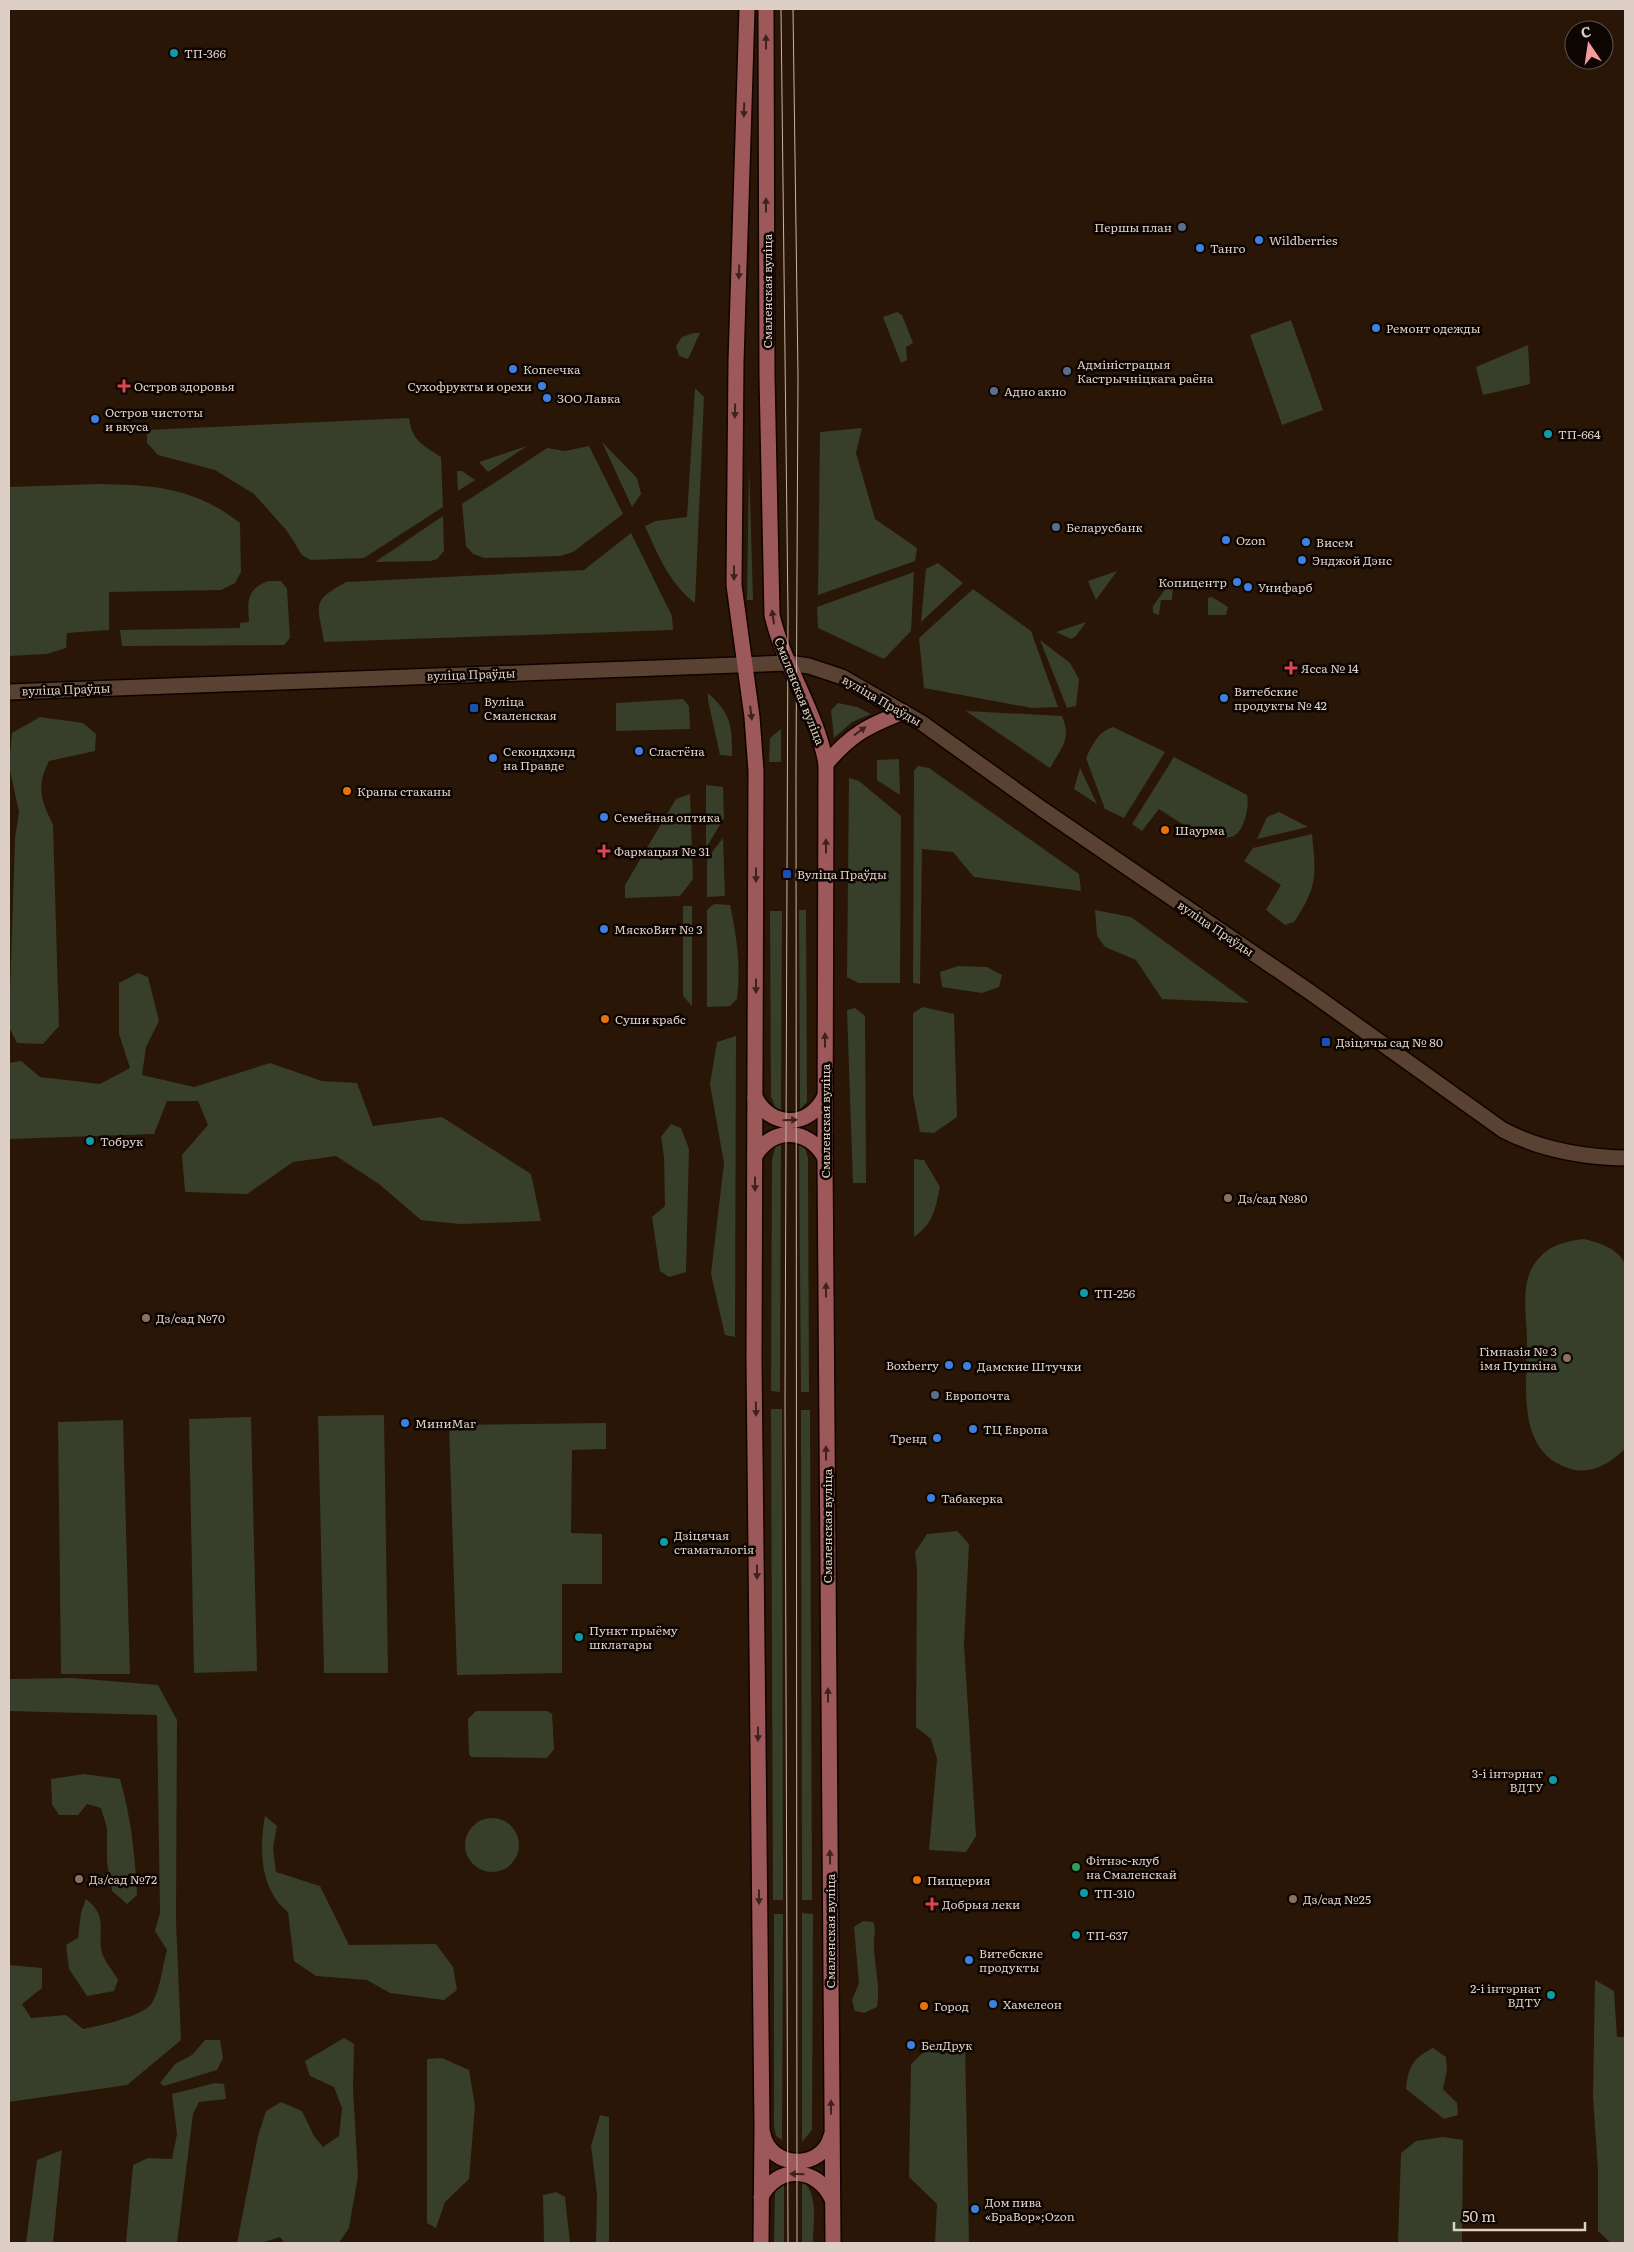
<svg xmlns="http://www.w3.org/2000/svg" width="1634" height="2252" font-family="Literata,serif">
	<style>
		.green { fill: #373e2a }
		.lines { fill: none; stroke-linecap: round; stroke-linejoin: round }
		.secondary-casing { stroke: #110200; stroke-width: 18 }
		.primary-casing { stroke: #110200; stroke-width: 18 }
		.secondary { stroke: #594231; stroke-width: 15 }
		.primary { stroke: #9d585a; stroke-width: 15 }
		.tram { stroke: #c3b5aa; stroke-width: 1 }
		.oneway { fill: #3f2220 }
		.culture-dot { fill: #0f9aa8; stroke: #0c0501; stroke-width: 2 }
		.service-dot { fill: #5c6f8a; stroke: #0c0501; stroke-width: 2 }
		.shop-dot { fill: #3f7fe0; stroke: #0c0501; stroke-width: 2 }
		.health-dot { fill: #e0444e; stroke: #0c0501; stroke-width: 2 }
		.transit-dot { fill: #1a4fb4; stroke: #0c0501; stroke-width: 2 }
		.food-dot { fill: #e8710a; stroke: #0c0501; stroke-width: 2 }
		.education-dot { fill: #8d6e63; stroke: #0c0501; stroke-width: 2 }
		.leisure-dot { fill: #2e9e5b; stroke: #0c0501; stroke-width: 2 }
		.labels { text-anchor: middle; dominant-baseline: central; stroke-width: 5; stroke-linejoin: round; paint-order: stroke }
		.poi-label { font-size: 12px; fill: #ddcfc5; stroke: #0c0501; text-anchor: start }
		.street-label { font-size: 12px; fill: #ddcfc5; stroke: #0c0501 }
	</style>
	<rect width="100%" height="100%" fill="#291606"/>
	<!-- green -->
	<g class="green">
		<polygon points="897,312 902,315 913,343 906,347 907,360 901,363 883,317"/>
		<polygon points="1291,320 1323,410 1282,425 1250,335"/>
		<polygon points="694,333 700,333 688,359 679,356 676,346 682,337"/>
		<polygon points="1528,345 1530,384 1483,395 1476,367"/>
		<path d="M695 388 704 397 695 603C669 583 658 555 645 526L656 521 687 517Z"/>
		<path d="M409 418C412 441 423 445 441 457L443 507 364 558 311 560 302 555 287 531 254 494 215 470 158 455 147 443V430Z"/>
		<polygon points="862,428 856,453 875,519 917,548 915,561 818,595 820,432"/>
		<polygon points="602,442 637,478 641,494 632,507"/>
		<polygon points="527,446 488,472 479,462"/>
		<polygon points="589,446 623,514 573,552 560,556 485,558 473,554 466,546 462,504 547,448 565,451"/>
		<polygon points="749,463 753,600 747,600"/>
		<polygon points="457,471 462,471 475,480 458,491"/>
		<path d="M98 484C154 485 194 487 240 523L241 572 235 583 221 590 109 592V630L67 633 66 648 47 654 9 656V487Z"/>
		<polygon points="443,516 444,551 437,559 431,561 375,562"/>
		<path d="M631 533 672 616 673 630 324 642C318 604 310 602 346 582L584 570Z"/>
		<polygon points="938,563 963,583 921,622 926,569"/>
		<polygon points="1117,571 1096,600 1088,581"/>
		<polygon points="914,572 911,631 884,659 818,628 817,607"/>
		<path d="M268 581H281L287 589 290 638 284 645 122 646 120 630 240 628V623L249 622C248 602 245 590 268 581Z"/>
		<polygon points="1173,587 1172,600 1161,600 1159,615 1153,613 1153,606 1166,588"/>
		<polygon points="973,589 1031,631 1058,707 1032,708 924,688 919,638"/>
		<polygon points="1212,597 1228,607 1226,615 1208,615 1208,598"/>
		<polygon points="1086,622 1076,636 1071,639 1056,632"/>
		<polygon points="1040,640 1070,663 1079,679 1076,706 1067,708"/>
		<path d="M708 693C731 714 732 725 732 756L720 755 708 700Z"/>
		<polygon points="683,699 689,706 690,729 616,731 616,703"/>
		<polygon points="838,703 857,707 871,714 852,722 834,738 831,710"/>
		<path d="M966 711 1062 716C1072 739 1061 748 1050 768Z"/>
		<path d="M40 717 83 723 96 734 95 751 49 761C36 787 41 800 53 825L59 1026 43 1044 17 1043 9 1027 15 838 19 812 9 766 12 733Z"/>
		<path d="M1113 727 1165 752 1124 818 1105 809 1086 758C1093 744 1098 732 1113 727Z"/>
		<polygon points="781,729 781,762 769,762 770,738"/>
		<path d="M1174 757 1247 795C1250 807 1243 842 1224 837 1219 835 1212 829 1207 826L1199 835 1159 809 1142 831 1132 824Z"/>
		<polygon points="899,759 900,795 877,780 877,760"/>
		<polygon points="918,766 929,768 1079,874 1081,891 974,877 953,852 922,849 920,984 913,983 914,771"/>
		<polygon points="1080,768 1097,804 1074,789"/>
		<polygon points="849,778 859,781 901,816 900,983 859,983 847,977"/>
		<polygon points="706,785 723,787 724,818 706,848"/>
		<polygon points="690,794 693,879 680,896 625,898 625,885 676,799"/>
		<polygon points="1279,812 1308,827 1257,839 1267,817"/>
		<path d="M1312 834C1316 876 1318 886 1294 922L1285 925 1266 910 1281 885 1244 861 1253 848Z"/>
		<polygon points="723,838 725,896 707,897 707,859"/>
		<path d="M714 904 730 905C737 937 741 967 737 999L730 1006 707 1007V910Z"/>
		<polygon points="683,906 692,906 692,1006 683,996"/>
		<polygon points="799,910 806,910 807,1102 800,1109"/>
		<polygon points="1095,910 1131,917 1249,1003 1162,999 1136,960 1105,947 1097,936"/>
		<polygon points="770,911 782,911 781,1112 776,1109 771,1097"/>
		<polygon points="958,966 987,967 1002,975 999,987 982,993 942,987 940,972"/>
		<polygon points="138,973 148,977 159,1021 146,1047 142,1075 194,1087 270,1063 322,1081 357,1083 373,1126 442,1117 531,1174 541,1221 460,1224 421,1220 379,1184 336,1156 293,1162 247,1194 185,1192 182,1155 208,1125 198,1101 167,1101 154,1134 9,1139 9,1063 21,1061 40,1077 100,1084 130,1068 119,1034 119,983"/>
		<polygon points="923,1007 954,1014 957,1117 934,1133 920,1132 913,1095 913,1013"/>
		<polygon points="855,1008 865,1016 866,1183 853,1183 847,1010"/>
		<polygon points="736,1036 735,1337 725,1335 711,1274 724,1163 710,1084 717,1042"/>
		<polygon points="671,1124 681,1128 689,1149 686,1272 669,1277 660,1271 652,1217 665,1206 664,1157 661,1137"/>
		<polygon points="781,1141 780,1392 771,1391 772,1160 775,1148"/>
		<polygon points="799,1142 805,1148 808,1158 809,1392 801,1392"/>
		<path d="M914 1159 924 1160 940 1187C935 1209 934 1223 914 1237Z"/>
		<path d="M1584 1239C1599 1243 1618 1248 1625 1264V1449C1609 1464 1590 1476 1568 1468 1516 1451 1527 1386 1527 1342 1527 1320 1521 1290 1531 1270 1543 1247 1560 1242 1584 1239Z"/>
		<polygon points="771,1409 782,1409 783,1900 773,1900"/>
		<polygon points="801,1410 810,1410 812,1900 802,1900"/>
		<polygon points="384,1415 388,1673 324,1673 318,1416"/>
		<polygon points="251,1417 257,1671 194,1673 189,1419"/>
		<polygon points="123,1420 130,1674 61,1674 58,1422"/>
		<polygon points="606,1423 606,1449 572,1450 571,1533 602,1534 602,1584 562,1584 562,1673 457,1675 449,1425"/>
		<polygon points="957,1531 969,1544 964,1644 976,1836 966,1852 929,1850 937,1759 931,1739 916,1727 917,1570 915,1552 927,1534"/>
		<path d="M73 1678 158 1685 177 1720 176 1920 181 2040 127 2085 9 2102V1965L42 1968V1988L22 2004 31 2018 66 2015 83 2029C99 2026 144 2016 152 2003 161 1988 162 1967 167 1950L155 1931 160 1913 157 1715 9 1711V1679Z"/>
		<polygon points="476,1711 547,1711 552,1714 554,1749 547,1758 471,1757 469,1754 468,1719"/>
		<path d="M84 1774 120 1779C131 1817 135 1855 137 1895L127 1904 112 1891 107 1862V1828L101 1808 87 1804 78 1815H59L52 1804 51 1779Z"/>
		<path d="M265 1816 277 1826 273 1848 276 1872 320 1886 349 1945 436 1944 453 1967 457 1990 444 2000 390 1993 367 1980 316 1976 294 1961 288 1912C260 1890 259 1849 265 1816Z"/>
		<circle cx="492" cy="1845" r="27"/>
		<path d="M86 1899C109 1917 97 1930 102 1953 105 1962 114 1972 118 1980L114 1991 87 1996 69 1969 66 1945 78 1938 81 1913Z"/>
		<polygon points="802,1913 813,1914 812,2130 802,2142"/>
		<polygon points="774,1914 783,1914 782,2140 776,2136 774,2127"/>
		<path d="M863 1921 873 1922C877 1930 873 1937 874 1945 874 1967 881 1985 877 2007L864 2013 855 2011 852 2000 859 1983 854 1927Z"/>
		<polygon points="1595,1980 1614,1991 1617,2037 1625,2037 1625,2243 1611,2243 1598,2231 1598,2171 1593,2097"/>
		<polygon points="344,2038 354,2044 353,2089 358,2176 349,2228 339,2243 285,2243 280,2237 261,2243 237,2243 258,2136 266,2111 281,2102 302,2111 314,2136 323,2147 339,2136 342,2108 334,2087 310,2076 305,2061"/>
		<polygon points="205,2040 220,2040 223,2058 217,2070 164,2086 160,2083 175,2064 192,2055"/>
		<polygon points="933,2043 965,2044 969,2243 935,2243 937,2204 909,2177 911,2064"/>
		<path d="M1433 2048 1446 2057 1447 2070 1443 2089 1457 2103 1458 2115 1444 2119 1406 2089C1408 2067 1413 2058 1433 2048Z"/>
		<polygon points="442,2058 469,2070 475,2106 469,2179 445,2202 436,2228 427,2223 427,2059"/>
		<polygon points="215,2083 224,2084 226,2099 199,2102 193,2114 177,2243 126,2243 133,2165 148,2158 172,2159 177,2134 172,2094"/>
		<polygon points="600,2115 609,2117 609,2243 596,2243 597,2194 591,2146"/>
		<polygon points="1443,2137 1463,2140 1462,2243 1398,2243 1401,2153 1416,2141"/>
		<polygon points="62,2150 53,2243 26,2243 37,2160"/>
		<polygon points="784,2180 784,2243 774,2243 775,2193"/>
		<path d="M802 2180C819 2194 813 2223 813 2243H802Z"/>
		<polygon points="556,2192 565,2197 570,2243 544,2243 543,2195"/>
	</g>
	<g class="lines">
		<!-- secondary casing -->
		<g class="secondary-casing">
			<path id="secondary" d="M9 692 788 663 809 666 842 677 922 723 1042 809 1310 992 1503 1130C1541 1150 1582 1157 1625 1158"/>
		</g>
		<!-- primary casing -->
		<g class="primary-casing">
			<g id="primary">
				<polyline points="747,9 736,362 734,585 752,717 756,771 754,1360 762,2127 761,2243"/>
				<path d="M766 9 767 376 772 615C784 667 817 712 826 764L825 1158 833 2243"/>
				<path d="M826 764C851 734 868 726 903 712"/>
				<path d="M755 1097C771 1129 810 1128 825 1096"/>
				<path d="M755 1156C772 1126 809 1128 825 1158"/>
				<path d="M763 2134C770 2169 822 2171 831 2136"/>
				<path d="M761 2197C777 2165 817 2166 832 2199"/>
			</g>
		</g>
		<!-- secondary -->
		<use href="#secondary" class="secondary"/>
		<!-- primary -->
		<use href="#primary" class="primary"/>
		<!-- tram -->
		<g class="tram">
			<polyline points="781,9 788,614 785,1402 788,2243"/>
			<polyline points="793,9 798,375 796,771 797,2243"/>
		</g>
	</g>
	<!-- one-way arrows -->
	<defs><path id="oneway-solid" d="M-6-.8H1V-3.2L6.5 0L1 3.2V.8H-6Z" transform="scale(1.25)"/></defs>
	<g class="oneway">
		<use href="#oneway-solid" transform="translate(766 42) rotate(-90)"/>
		<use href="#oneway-solid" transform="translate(744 110) rotate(92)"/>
		<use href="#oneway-solid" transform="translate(766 205) rotate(-90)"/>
		<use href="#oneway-solid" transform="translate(739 272) rotate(92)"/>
		<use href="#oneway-solid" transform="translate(735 411) rotate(91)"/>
		<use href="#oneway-solid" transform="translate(734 573) rotate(90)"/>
		<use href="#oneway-solid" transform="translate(773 617) rotate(-98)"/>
		<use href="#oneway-solid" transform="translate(751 713) rotate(83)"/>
		<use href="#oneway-solid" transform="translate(860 731) rotate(-36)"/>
		<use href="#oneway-solid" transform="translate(826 846) rotate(-90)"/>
		<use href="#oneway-solid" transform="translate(756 875) rotate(90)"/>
		<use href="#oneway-solid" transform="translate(756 986) rotate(90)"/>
		<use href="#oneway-solid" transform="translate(825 1040) rotate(-90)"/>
		<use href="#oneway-solid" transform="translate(790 1120) rotate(-1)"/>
		<use href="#oneway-solid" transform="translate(755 1184) rotate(90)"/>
		<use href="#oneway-solid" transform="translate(826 1290) rotate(-90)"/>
		<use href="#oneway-solid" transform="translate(756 1409) rotate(89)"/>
		<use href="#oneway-solid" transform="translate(826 1453) rotate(-90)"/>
		<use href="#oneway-solid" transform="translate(757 1572) rotate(90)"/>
		<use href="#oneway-solid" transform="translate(828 1695) rotate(-90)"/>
		<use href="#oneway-solid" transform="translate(758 1734) rotate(90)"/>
		<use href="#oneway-solid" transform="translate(830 1857) rotate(-91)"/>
		<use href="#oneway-solid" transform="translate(759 1897) rotate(90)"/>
		<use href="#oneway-solid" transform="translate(831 2107) rotate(-90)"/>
		<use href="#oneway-solid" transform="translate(797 2174) rotate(-179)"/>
	</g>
	<!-- markers -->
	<g class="culture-dot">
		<circle cx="174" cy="53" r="5"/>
		<circle cx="1548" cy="434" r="5"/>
		<circle cx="90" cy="1141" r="5"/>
		<circle cx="1084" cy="1293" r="5"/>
		<circle cx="664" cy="1542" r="5"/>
		<circle cx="579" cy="1637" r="5"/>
		<circle cx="1553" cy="1780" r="5"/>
		<circle cx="1084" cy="1893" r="5"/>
		<circle cx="1076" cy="1935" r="5"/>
		<circle cx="1551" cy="1995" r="5"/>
	</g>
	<g class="service-dot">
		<circle cx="1182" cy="227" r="5"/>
		<circle cx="1067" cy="371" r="5"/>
		<circle cx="994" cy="391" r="5"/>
		<circle cx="1056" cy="527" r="5"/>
		<circle cx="935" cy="1395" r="5"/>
	</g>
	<g class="shop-dot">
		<circle cx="1259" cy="240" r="5"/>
		<circle cx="1200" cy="248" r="5"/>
		<circle cx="1376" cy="328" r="5"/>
		<circle cx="513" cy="369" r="5"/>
		<circle cx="542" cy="386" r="5"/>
		<circle cx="547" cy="398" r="5"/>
		<circle cx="95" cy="419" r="5"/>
		<circle cx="1226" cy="540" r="5"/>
		<circle cx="1306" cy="542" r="5"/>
		<circle cx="1302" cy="560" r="5"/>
		<circle cx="1237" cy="582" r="5"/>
		<circle cx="1248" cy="587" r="5"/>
		<circle cx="1224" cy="698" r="5"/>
		<circle cx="639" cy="751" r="5"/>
		<circle cx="493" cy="758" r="5"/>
		<circle cx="604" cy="817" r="5"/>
		<circle cx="604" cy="929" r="5"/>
		<circle cx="949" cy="1365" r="5"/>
		<circle cx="967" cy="1366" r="5"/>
		<circle cx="405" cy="1423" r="5"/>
		<circle cx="973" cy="1429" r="5"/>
		<circle cx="937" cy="1438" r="5"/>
		<circle cx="931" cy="1498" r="5"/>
		<circle cx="969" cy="1960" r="5"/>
		<circle cx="993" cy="2004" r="5"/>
		<circle cx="911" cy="2045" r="5"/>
		<circle cx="975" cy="2209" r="5"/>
	</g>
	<g class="health-dot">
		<path d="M121.5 378.5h5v5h5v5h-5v5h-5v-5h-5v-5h5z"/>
		<path d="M1288.5 660.5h5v5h5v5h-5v5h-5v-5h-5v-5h5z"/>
		<path d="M601.5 843.5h5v5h5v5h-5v5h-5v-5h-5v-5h5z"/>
		<path d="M929.5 1896.5h5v5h5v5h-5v5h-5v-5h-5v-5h5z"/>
	</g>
	<g class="transit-dot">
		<rect x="469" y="703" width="10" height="10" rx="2.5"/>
		<rect x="782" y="869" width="10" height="10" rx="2.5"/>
		<rect x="1321" y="1037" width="10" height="10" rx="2.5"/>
	</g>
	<g class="food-dot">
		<circle cx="347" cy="791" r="5"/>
		<circle cx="1165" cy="830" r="5"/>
		<circle cx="605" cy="1019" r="5"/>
		<circle cx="917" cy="1880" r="5"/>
		<circle cx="924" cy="2006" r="5"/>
	</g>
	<g class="education-dot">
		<circle cx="1228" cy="1198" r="5"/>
		<circle cx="146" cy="1318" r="5"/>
		<circle cx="1567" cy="1358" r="5"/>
		<circle cx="79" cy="1879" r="5"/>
		<circle cx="1293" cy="1899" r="5"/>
	</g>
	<circle class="leisure-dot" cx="1076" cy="1867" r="5"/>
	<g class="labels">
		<!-- poi labels -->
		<g class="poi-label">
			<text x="184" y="53">ТП-366</text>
			<text x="1172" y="227" text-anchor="end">Першы план</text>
			<text x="1269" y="240">Wildberries</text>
			<text x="1210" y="248">Танго</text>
			<text x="1386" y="328">Ремонт одежды</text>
			<text x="1077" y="364">Адміністрацыя<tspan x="1077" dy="14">Кастрычніцкага раёна</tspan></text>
			<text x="523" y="369">Копеечка</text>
			<text x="134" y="386">Остров здоровья</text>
			<text x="532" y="386" text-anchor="end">Сухофрукты и орехи</text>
			<text x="1004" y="391">Адно акно</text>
			<text x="557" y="398">ЗОО Лавка</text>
			<text x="105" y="412">Остров чистоты<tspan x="105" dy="14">и вкуса</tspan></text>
			<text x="1558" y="434">ТП-664</text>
			<text x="1066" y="527">Беларусбанк</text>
			<text x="1236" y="540">Ozon</text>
			<text x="1316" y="542">Висем</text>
			<text x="1312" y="560">Энджой Дэнс</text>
			<text x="1227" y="582" text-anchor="end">Копицентр</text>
			<text x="1258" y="587">Унифарб</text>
			<text x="1301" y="668">Ясса № 14</text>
			<text x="1234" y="691">Витебские<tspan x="1234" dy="14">продукты № 42</tspan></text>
			<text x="484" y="701">Вуліца<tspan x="484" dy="14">Смаленская</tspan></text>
			<text x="503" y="751">Секондхэнд<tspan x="503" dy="14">на Правде</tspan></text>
			<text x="649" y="751">Сластёна</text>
			<text x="357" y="791">Краны стаканы</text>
			<text x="614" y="817">Семейная оптика</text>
			<text x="1175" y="830">Шаурма</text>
			<text x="614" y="851">Фармацыя № 31</text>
			<text x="797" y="874">Вуліца Праўды</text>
			<text x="614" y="929">МяскоВит № 3</text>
			<text x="615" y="1019">Суши крабс</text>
			<text x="1336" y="1042">Дзіцячы сад № 80</text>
			<text x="100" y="1141">Тобрук</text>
			<text x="1238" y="1198">Дз/сад №80</text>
			<text x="1094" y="1293">ТП-256</text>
			<text x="156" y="1318">Дз/сад №70</text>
			<text x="1557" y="1351" text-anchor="end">Гімназія № 3<tspan x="1557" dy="14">імя Пушкіна</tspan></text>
			<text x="939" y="1365" text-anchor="end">Boxberry</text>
			<text x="977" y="1366">Дамские Штучки</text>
			<text x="945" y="1395">Европочта</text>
			<text x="415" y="1423">МиниМаг</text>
			<text x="983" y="1429">ТЦ Европа</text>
			<text x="927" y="1438" text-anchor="end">Тренд</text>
			<text x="941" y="1498">Табакерка</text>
			<text x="674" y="1535">Дзіцячая<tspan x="674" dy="14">стаматалогія</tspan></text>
			<text x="589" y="1630">Пункт прыёму<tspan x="589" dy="14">шклатары</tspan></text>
			<text x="1543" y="1773" text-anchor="end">3-і інтэрнат<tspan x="1543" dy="14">ВДТУ</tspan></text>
			<text x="1086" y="1860">Фітнэс-клуб<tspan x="1086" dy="14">на Смаленскай</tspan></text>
			<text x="89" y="1879">Дз/сад №72</text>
			<text x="927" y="1880">Пиццерия</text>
			<text x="1094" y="1893">ТП-310</text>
			<text x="1303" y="1899">Дз/сад №25</text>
			<text x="942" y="1904">Добрыя леки</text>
			<text x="1086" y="1935">ТП-637</text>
			<text x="979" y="1953">Витебские<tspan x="979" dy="14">продукты</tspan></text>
			<text x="1541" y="1988" text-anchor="end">2-і інтэрнат<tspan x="1541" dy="14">ВДТУ</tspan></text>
			<text x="1003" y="2004">Хамелеон</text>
			<text x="934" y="2006">Город</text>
			<text x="921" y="2045">БелДрук</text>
			<text x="985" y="2202">Дом пива<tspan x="985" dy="14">«БраВор»;Ozon</tspan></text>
		</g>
		<!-- street labels -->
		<g class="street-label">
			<text transform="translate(767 291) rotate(-90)">Смаленская вуліца</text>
			<text transform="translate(471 674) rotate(-2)">вуліца Праўды</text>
			<text transform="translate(66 689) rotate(-2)">вуліца Праўды</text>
			<text transform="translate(800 691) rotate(68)">Смаленская вуліца</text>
			<text transform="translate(882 700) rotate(30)">вуліца Праўды</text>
			<text transform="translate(1216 928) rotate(34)">вуліца Праўды</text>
			<text transform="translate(825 1121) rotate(-90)">Смаленская вуліца</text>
			<text transform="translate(827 1526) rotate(-90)">Смаленская вуліца</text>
			<text transform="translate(830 1931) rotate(-90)">Смаленская вуліца</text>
		</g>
	</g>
	<!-- border -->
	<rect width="1634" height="2252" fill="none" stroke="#ddcfc5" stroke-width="20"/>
	<!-- north arrow -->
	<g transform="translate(1589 45) rotate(347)"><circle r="24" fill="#0c0501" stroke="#60564f"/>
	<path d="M0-4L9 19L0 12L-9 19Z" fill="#f59b9d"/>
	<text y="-8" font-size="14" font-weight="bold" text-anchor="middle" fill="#ddcfc5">С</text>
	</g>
	<!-- scale -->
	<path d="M1454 2222v8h131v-8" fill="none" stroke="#ddcfc5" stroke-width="2.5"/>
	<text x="1462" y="2222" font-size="15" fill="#ddcfc5" stroke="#0c0501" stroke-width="4" paint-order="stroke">50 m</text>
</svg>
